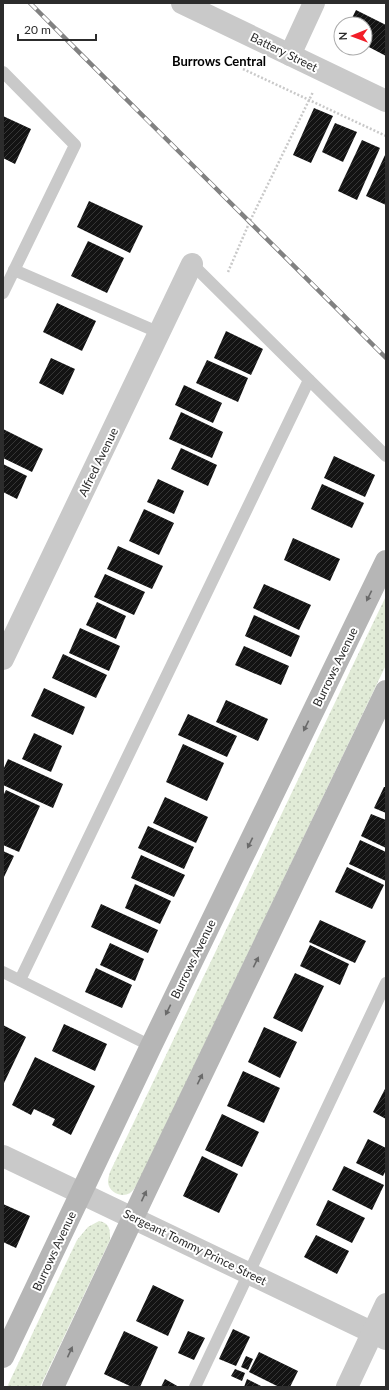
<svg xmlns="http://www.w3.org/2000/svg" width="389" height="1390" font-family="Lato,sans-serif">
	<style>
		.grass { fill: url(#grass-dots) }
		.building { fill: url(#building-hatch) }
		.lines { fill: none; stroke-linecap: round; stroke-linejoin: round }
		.path { stroke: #c9c9c9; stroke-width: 2.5; stroke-dasharray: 2 2; stroke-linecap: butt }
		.lane { stroke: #c9c9c9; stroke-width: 12 }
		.street { stroke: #c9c9c9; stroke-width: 22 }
		.secondary { stroke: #b6b6b6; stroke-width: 22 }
		.rail-casing { stroke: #818181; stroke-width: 4.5 }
		.rail { stroke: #fff; stroke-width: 3; stroke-dasharray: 9; stroke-linecap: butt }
		.oneway { fill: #6a6a6a }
		.labels { text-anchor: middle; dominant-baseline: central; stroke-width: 4; stroke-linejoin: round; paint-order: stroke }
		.street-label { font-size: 12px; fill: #2c2c2c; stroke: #fff }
		.neighbourhood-label { font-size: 13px; font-weight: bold; fill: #000; stroke: #fff }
	</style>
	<defs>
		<pattern id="grass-dots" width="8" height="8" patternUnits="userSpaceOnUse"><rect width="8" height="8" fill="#e1ebd7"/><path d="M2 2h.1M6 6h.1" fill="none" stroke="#c1cab9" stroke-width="1.8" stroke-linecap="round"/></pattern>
		<pattern id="building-hatch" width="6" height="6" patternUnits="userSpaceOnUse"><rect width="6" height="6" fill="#131313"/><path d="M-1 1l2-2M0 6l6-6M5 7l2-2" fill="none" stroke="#363636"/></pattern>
	</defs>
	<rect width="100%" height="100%" fill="#fff"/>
	<!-- grass -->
	<g class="grass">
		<path d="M386 596V665L137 1185C135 1187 133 1191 130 1193 122 1198 109 1193 108 1182 108 1179 109 1175 110 1172Z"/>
		<path d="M99 1221C110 1223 110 1230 110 1240L40 1387H7L77 1240 88 1227Z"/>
	</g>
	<!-- building -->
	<g class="building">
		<polygon points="356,10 386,25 386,56 365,45 365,24 349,24"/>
		<polygon points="314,108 333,116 311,163 293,155"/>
		<polygon points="3,116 31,129 15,164 3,158"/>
		<polygon points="335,123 357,132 343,162 322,152"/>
		<polygon points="362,140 380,148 357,200 338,191"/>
		<polygon points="385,155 386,155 386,205 366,196"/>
		<polygon points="89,201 143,226 130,253 77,227"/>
		<polygon points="88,241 124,258 107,293 71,276"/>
		<polygon points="57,303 96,321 82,351 43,332"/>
		<polygon points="226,331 263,349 251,375 214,358"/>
		<polygon points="51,358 75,369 63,395 39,383"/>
		<polygon points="207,360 248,378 238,402 196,383"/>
		<polygon points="184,385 222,403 213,423 175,405"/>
		<polygon points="181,412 223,432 212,458 169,439"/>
		<polygon points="3,429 43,449 32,472 3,458"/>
		<polygon points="181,448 217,465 208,486 171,469"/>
		<polygon points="334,456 375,475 365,497 324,478"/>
		<polygon points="3,464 27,476 17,499 3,492"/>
		<polygon points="158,479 184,491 174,514 147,502"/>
		<polygon points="322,484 364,503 352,528 311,509"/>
		<polygon points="144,509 174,523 159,555 129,541"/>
		<polygon points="293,538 340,559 330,581 284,560"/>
		<polygon points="118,546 163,566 152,589 107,569"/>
		<polygon points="105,574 145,592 134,615 94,597"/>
		<polygon points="264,584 311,605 299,630 253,608"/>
		<polygon points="97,602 126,616 116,639 86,625"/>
		<polygon points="254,615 300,636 291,657 245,636"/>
		<polygon points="80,628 120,646 109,671 69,653"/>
		<polygon points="244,646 289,666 281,685 235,665"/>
		<polygon points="63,654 107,675 96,698 52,678"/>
		<polygon points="44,688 85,707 73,735 31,716"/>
		<polygon points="226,700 268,719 258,741 216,722"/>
		<polygon points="188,714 237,736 227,757 178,735"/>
		<polygon points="34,733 62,746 51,772 22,759"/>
		<polygon points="183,744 224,763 207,801 166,782"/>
		<polygon points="8,759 63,784 53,808 3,785 3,770"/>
		<polygon points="384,787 386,787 386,813 374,808"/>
		<polygon points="6,790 40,806 19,852 3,845 3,796"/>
		<polygon points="165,797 208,817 196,843 153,823"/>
		<polygon points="371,814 386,820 386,848 361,836"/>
		<polygon points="148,826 194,847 184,869 138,848"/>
		<polygon points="360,840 386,852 386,881 349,864"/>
		<polygon points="3,851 14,856 3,879"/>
		<polygon points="141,855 185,875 174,897 131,878"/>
		<polygon points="347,867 384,885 372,909 335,892"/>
		<polygon points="135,884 171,901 160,924 125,908"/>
		<polygon points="101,904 158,930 148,953 91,927"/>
		<polygon points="320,920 366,941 355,963 309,942"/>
		<polygon points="110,943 144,959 135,981 100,965"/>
		<polygon points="310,945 349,964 340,985 300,966"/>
		<polygon points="96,968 132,985 122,1008 85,992"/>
		<polygon points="295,973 324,986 302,1032 273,1018"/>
		<polygon points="64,1024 107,1044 95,1071 52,1051"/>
		<polygon points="3,1025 26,1037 4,1083 3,1082"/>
		<polygon points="264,1027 297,1042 280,1078 248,1062"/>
		<polygon points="35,1057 95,1086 71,1135 52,1125 55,1119 34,1109 31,1115 12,1105"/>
		<polygon points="243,1071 280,1088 264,1123 227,1106"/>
		<polygon points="386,1087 386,1119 373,1112"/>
		<polygon points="222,1114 259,1132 242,1167 205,1150"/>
		<polygon points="368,1139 386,1148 386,1170 383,1176 356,1163"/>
		<polygon points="202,1156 238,1174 219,1213 183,1196"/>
		<polygon points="344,1166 384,1185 372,1210 332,1190"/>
		<polygon points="328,1200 365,1218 352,1243 316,1225"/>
		<polygon points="3,1204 30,1216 16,1248 3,1242"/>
		<polygon points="316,1235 349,1251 337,1274 304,1257"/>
		<polygon points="153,1285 184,1300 168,1336 136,1321"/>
		<polygon points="233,1329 250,1337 236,1366 219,1359"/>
		<polygon points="124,1331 158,1347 140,1387 132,1387 104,1374"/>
		<polygon points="188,1331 205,1338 194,1360 178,1353"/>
		<polygon points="259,1352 298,1371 290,1387 279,1387 249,1372"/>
		<polygon points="246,1356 253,1359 248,1370 241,1367"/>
		<polygon points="235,1369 245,1373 242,1381 231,1376"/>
		<polygon points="165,1379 179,1387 161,1387"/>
		<polygon points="247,1379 263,1387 244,1387"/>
	</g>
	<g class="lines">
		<!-- path -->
		<g class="path">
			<polyline points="243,69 386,136"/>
			<polyline points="228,272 250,221 313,92"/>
		</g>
		<!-- lane -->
		<g class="lane">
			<polyline points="3,72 75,145 3,293"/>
			<polyline points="192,264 386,456"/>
			<polyline points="14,270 160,333"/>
			<polyline points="3,972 151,1046"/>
			<polyline points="20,980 309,380"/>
			<polyline points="195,1387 386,983"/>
		</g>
		<!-- street -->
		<g class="street">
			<polyline points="182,3 386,101"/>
			<polyline points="290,55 314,3"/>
			<polyline points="3,659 192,264"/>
			<polyline points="3,1156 386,1339"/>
			<polyline points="347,1387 386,1304"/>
		</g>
		<!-- secondary -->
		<g class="secondary">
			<polyline points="3,1357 151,1046 386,561"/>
			<polyline points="53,1387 147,1188 386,691"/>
		</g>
		<!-- rail casing -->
		<g class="rail-casing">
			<path id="rail" d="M30 3C148 122 268 239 386 358"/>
		</g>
		<!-- rail -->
		<use href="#rail" class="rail"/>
	</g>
	<!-- one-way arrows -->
	<defs><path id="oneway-solid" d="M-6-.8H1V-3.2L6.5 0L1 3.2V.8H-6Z"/></defs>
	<g class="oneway">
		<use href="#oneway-solid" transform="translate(369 596) rotate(116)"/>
		<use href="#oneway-solid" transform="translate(306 726) rotate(116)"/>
		<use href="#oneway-solid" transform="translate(250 843) rotate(116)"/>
		<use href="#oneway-solid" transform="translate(256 962) rotate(-64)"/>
		<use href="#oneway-solid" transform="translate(168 1010) rotate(116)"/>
		<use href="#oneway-solid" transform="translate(200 1079) rotate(-64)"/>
		<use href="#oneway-solid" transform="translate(144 1196) rotate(-65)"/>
		<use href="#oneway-solid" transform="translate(70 1352) rotate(-65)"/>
	</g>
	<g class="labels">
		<!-- street labels -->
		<g class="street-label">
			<text transform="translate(284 52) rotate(26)">Battery Street</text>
			<text transform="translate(98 462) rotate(-64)">Alfred Avenue</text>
			<text transform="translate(335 667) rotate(-64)">Burrows Avenue</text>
			<text transform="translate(193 959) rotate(-64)">Burrows Avenue</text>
			<text transform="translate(195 1247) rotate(26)">Sergeant Tommy Prince Street</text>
			<text transform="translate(54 1251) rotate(-65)">Burrows Avenue</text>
		</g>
		<!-- neighbourhood labels -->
		<g class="neighbourhood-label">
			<text x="219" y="61">Burrows Central</text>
		</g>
	</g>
	<!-- border -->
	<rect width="389" height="1390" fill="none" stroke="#2c2c2c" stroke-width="8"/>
	<!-- north arrow -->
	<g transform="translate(353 36) rotate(269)"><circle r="19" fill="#ffffff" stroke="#ababab"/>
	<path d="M0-3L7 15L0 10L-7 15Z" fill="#f21e28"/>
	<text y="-6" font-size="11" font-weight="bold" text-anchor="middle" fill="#2c2c2c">N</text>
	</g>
	<!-- scale -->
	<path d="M18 34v6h78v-6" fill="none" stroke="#2c2c2c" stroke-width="2"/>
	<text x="24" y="34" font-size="12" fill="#2c2c2c" stroke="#ffffff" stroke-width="3" paint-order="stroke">20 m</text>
</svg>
